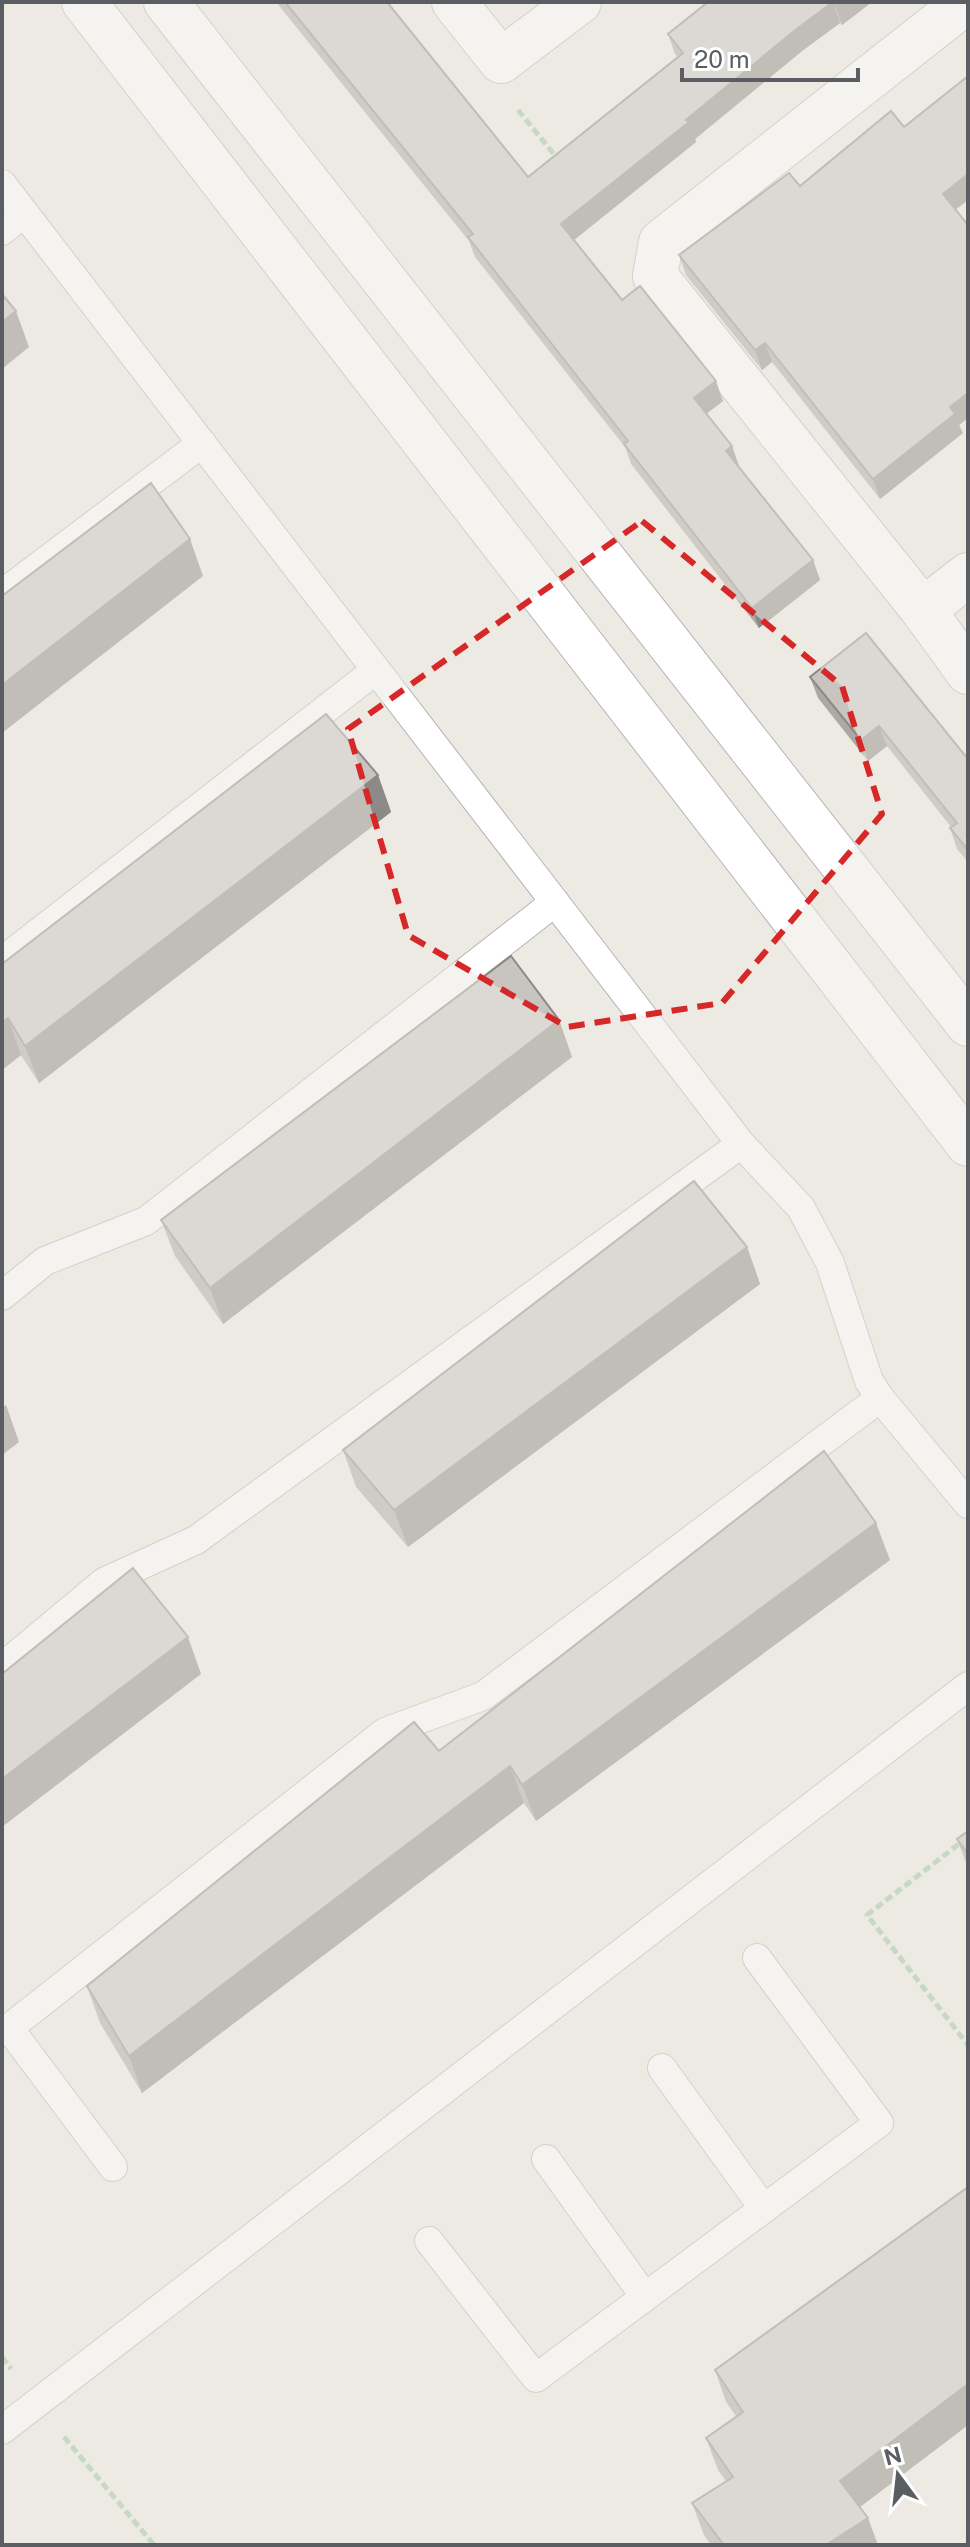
<svg xmlns="http://www.w3.org/2000/svg" width="970" height="2547" font-family="'Public Sans',sans-serif">
	<style>
		.lines { fill: none; stroke-linecap: round; stroke-linejoin: round }
		.service-casing { stroke: #b3b4b9; stroke-width: 30 }
		.minor-casing { stroke: #b3b4b9; stroke-width: 46 }
		.tertiary-casing { stroke: #b3b4b9; stroke-width: 46 }
		.path { stroke: #9ac3a7; stroke-width: 5; stroke-dasharray: 8 4; stroke-linecap: butt }
		.service { stroke: #fff; stroke-width: 28 }
		.minor { stroke: #fff; stroke-width: 44 }
		.tertiary { stroke: #fff; stroke-width: 44 }
		.wall { fill: #aca9a5 }
		.shaded-wall { fill: #8c8986 }
		.building { fill: #c8c4c0; stroke: #8c8986; stroke-width: 2 }
		.marked { fill: none; stroke: #d62828; stroke-width: 6; stroke-dasharray: 16 10; stroke-linejoin: round }
	</style>
	<rect width="100%" height="100%" fill="#eceae2"/>
	<g class="lines">
		<!-- service casing -->
		<g class="service-casing">
			<g id="service">
				<polyline points="2,184 741,1144 801,1208 830,1263 869,1381 880,1398 968,1504"/>
				<polyline points="2,231 24,213"/>
				<polyline points="2,594 202,443"/>
				<polyline points="2,961 376,670"/>
				<polyline points="2,1296 45,1261 146,1221 555,902"/>
				<polyline points="2,1667 104,1582 196,1540 741,1144"/>
				<polyline points="662,2068 764,2209"/>
				<polyline points="546,2159 645,2297"/>
				<polyline points="113,2167 9,2028 385,1732 483,1696 880,1398"/>
				<polyline points="429,2241 536,2378 879,2123 757,1958"/>
				<polyline points="2,2430 968,1686"/>
			</g>
		</g>
		<!-- minor casing -->
		<g class="minor-casing">
			<g id="minor">
				<polyline points="454,2 501,61 579,2"/>
				<polyline points="966,2 661,242 655,276 923,610 968,672"/>
				<polyline points="923,610 968,575"/>
			</g>
		</g>
		<!-- tertiary casing -->
		<g class="tertiary-casing">
			<g id="tertiary">
				<polyline points="84,2 968,1144"/>
				<polyline points="166,2 968,1024"/>
			</g>
		</g>
		<!-- path -->
		<g class="path">
			<polyline points="518,110 557,158"/>
			<polyline points="968,1837 867,1915 968,2045"/>
			<polyline points="2,2357 11,2369"/>
			<polyline points="64,2437 154,2545"/>
		</g>
		<!-- service -->
		<use href="#service" class="service"/>
		<!-- minor -->
		<use href="#minor" class="minor"/>
		<!-- tertiary -->
		<use href="#tertiary" class="tertiary"/>
	</g>
	<!-- wall -->
	<g class="wall">
		<polygon points="276,2 387,2 528,177 678,57 675,54 668,34 708,2 872,2 842,25 840,23 802,51 695,139 696,142 574,240 622,300 723,401 706,414 732,446 738,466 813,560 820,580 759,628 631,464 625,447 475,257 469,241"/>
		<polygon points="904,127 955,210 968,225 968,418 959,425 963,433 880,499 772,362 762,370 686,275 679,255"/>
		<polygon points="810,677 968,759 968,862 957,849 950,828 951,827 887,746 868,761 818,698"/>
		<polygon points="378,775 391,812 39,1083 21,1055 2,1070 2,964"/>
		<polygon points="559,1020 572,1057 223,1324 175,1256 161,1220"/>
		<polygon points="747,1247 760,1284 408,1547 356,1487 343,1450"/>
		<polygon points="890,1560 536,1821 524,1803 142,2093 100,2023 87,1986 439,1751"/>
		<polygon points="968,1831 968,1868 957,1839"/>
		<polygon points="715,2370 968,2425 860,2507 878,2545 711,2545 704,2535 692,2503 726,2481 718,2470 706,2438 736,2416 726,2402"/>
	</g>
	<!-- shaded-wall -->
	<g class="shaded-wall">
		<polygon points="833,2 840,23 802,51 695,139 696,142 569,244 561,224 794,31"/>
		<polygon points="839,2 872,2 842,25 835,5"/>
		<polygon points="968,174 968,200 950,214 943,194"/>
		<polygon points="16,311 29,347 2,369 2,322"/>
		<polygon points="765,343 772,362 762,370 755,350"/>
		<polygon points="716,381 723,401 701,418 694,398"/>
		<polygon points="968,393 968,418 959,425 963,433 880,499 873,479 950,407"/>
		<polygon points="732,446 739,466 733,471 726,451"/>
		<polygon points="190,539 203,576 2,733 2,685"/>
		<polygon points="813,560 820,580 759,628 752,608"/>
		<polygon points="879,726 887,746 868,761 861,740"/>
		<polygon points="378,775 391,812 39,1083 25,1046"/>
		<polygon points="8,1018 21,1055 2,1070 2,1023"/>
		<polygon points="559,1020 572,1057 223,1324 210,1288"/>
		<polygon points="747,1247 760,1284 408,1547 394,1510"/>
		<polygon points="6,1405 19,1442 2,1455 2,1408"/>
		<polygon points="876,1523 890,1560 536,1821 522,1785"/>
		<polygon points="188,1637 201,1674 2,1827 2,1779"/>
		<polygon points="510,1766 524,1803 142,2093 129,2056"/>
		<polygon points="968,2384 968,2425 852,2513 840,2481"/>
		<polygon points="868,2518 878,2545 826,2545"/>
	</g>
	<!-- building -->
	<g class="building">
		<polygon points="285,2 387,2 528,177 683,53 668,34 708,2 839,2 835,5 833,2 794,31 686,120 689,122 561,224 622,300 640,286 716,381 694,398 732,446 726,451 813,560 752,608 624,444 628,441 468,237 473,234"/>
		<polygon points="968,76 968,174 943,194 968,225 968,393 950,407 955,414 873,479 765,343 755,350 679,255 789,173 800,186 891,111 904,127"/>
		<polygon points="2,294 16,311 2,322"/>
		<polygon points="151,483 190,539 2,685 2,596"/>
		<polygon points="866,633 968,759 968,850 950,828 957,823 879,726 861,740 810,677"/>
		<polygon points="326,714 378,775 25,1046 8,1018 2,1023 2,964"/>
		<polygon points="511,956 559,1020 210,1288 161,1220"/>
		<polygon points="694,1181 747,1247 394,1510 343,1450"/>
		<polygon points="824,1451 876,1523 522,1785 510,1766 129,2056 87,1986 414,1722 439,1751"/>
		<polygon points="133,1568 188,1637 2,1779 2,1674"/>
		<polygon points="968,1831 968,1854 957,1839"/>
		<polygon points="968,2187 968,2384 840,2481 868,2518 826,2545 724,2545 692,2503 733,2477 706,2438 743,2412 715,2370"/>
	</g>
	<!-- marked area -->
	<path d="M0 0H970V2547H0ZM642 521 842 686 882 814 722 1003 567 1027 408 935 348 729Z" fill="#eceae2" fill-opacity=".55" fill-rule="evenodd"/>
	<path class="marked" d="M642 521 842 686 882 814 722 1003 567 1027 408 935 348 729Z"/>
	<!-- border -->
	<rect width="970" height="2547" fill="none" stroke="#5a5d62" stroke-width="8"/>
	<!-- north arrow -->
	<g transform="translate(898 2475) rotate(345)" stroke="#ffffff" stroke-width="6" paint-order="stroke">
	<path d="M0-6L14 30L0 20L-14 30Z" fill="#5a5d62"/>
	<text y="-12" font-size="22" font-weight="bold" text-anchor="middle" fill="#5a5d62">N</text>
	</g>
	<!-- scale -->
	<path d="M682 68v12h176v-12" fill="none" stroke="#5a5d62" stroke-width="4"/>
	<text x="694" y="68" font-size="24" fill="#5a5d62" stroke="#ffffff" stroke-width="6" paint-order="stroke">20 m</text>
</svg>
